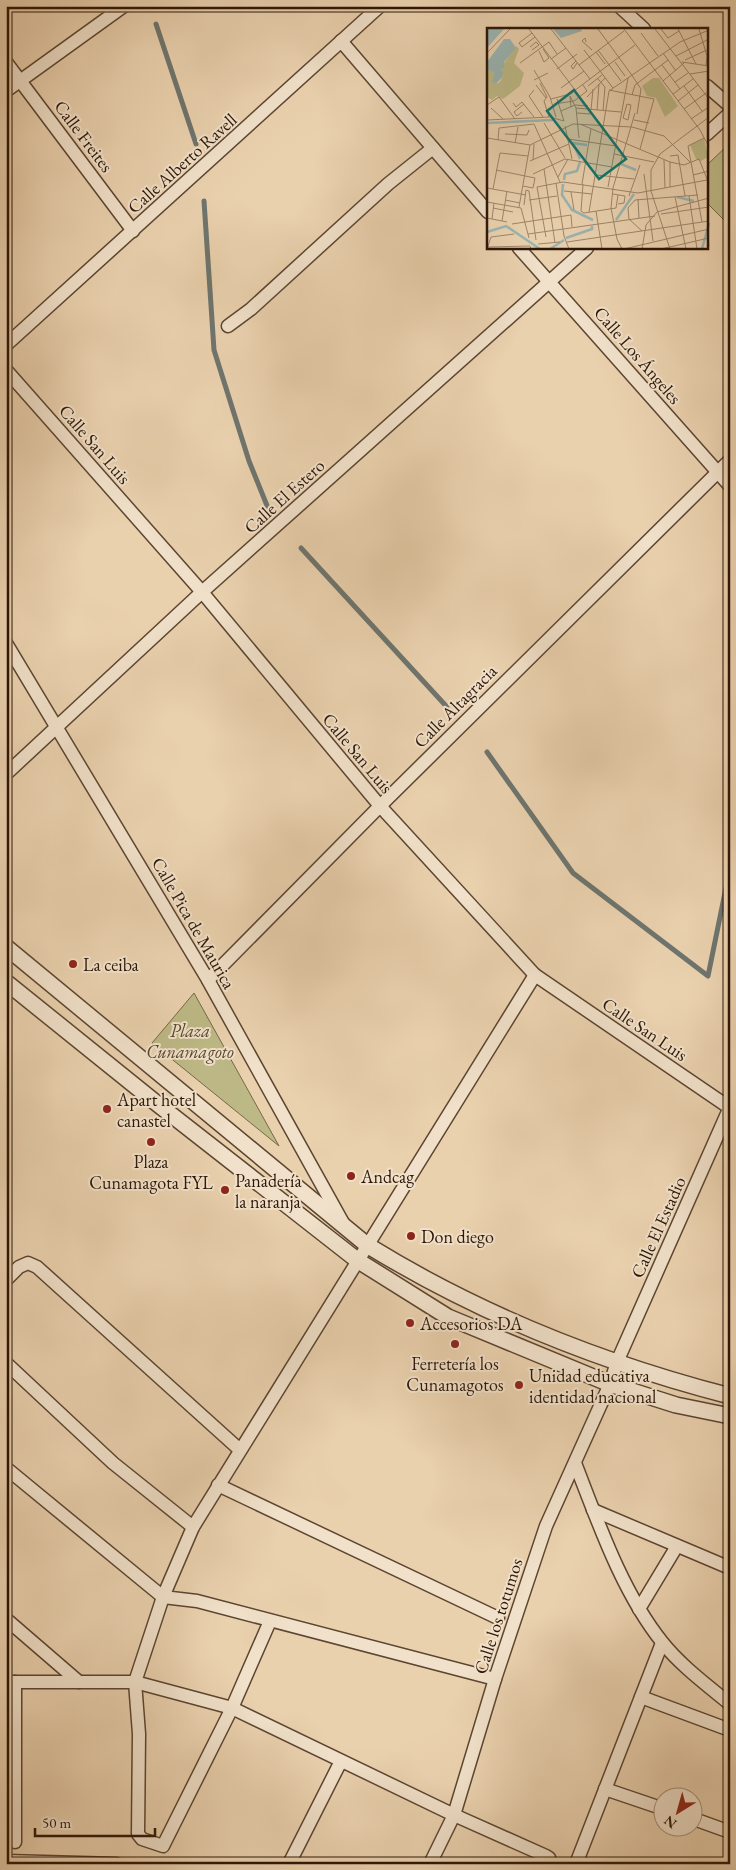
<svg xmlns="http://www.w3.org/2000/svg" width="736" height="1870" font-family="'EB Garamond',serif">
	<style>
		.green { fill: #bdb986; stroke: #756846 }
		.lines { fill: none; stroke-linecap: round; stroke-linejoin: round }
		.stream { stroke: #6e756e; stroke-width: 5 }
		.minor-casing { stroke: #5c4531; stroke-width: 15 }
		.tertiary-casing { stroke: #5c4531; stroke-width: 18 }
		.minor { stroke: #f1e1ca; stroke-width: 12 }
		.tertiary { stroke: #f1e1ca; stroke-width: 15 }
		.poi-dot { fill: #8f2418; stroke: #f1e1ca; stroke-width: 2 }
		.labels { text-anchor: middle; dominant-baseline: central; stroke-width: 4; stroke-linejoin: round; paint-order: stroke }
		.street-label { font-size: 18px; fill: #2d1607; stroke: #f1e1ca }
		.poi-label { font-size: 18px; fill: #2d1607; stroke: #f1e1ca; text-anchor: start }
		.park-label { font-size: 18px; font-style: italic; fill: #58472d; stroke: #f1e1ca }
		.inset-river { fill: none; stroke: #9ab5b3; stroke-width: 2.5 }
		.inset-road { fill: none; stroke: #9e866b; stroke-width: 1 }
		.view { fill: #0f766e; fill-opacity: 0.15; stroke: #0f766e; stroke-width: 2.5 }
		.inset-edge { fill: none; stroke: #2d1607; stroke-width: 2.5 }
	</style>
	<rect width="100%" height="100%" fill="#ead1ae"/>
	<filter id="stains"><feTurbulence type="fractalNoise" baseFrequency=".004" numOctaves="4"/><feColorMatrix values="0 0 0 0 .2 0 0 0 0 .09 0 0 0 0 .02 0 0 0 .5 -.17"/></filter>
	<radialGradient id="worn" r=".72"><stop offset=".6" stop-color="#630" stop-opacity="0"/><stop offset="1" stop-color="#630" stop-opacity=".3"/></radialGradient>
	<!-- green -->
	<g class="green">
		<polygon points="730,143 730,226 707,203 707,165"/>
		<polygon points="194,993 279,1146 152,1043"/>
	</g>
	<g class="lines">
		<!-- stream -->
		<g class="stream">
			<polyline points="156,24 196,144"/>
			<polyline points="204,201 214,350 249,461 270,513"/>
			<polyline points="301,548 447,707"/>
			<polyline points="487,752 573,873 708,976 730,868"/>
		</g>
		<!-- minor casing -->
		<g class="minor-casing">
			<g id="minor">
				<polyline points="619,6 644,29"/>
				<polyline points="341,41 488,212"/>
				<polyline points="6,62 133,231"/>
				<polyline points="707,86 730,106"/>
				<polyline points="6,91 124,6"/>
				<polyline points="707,134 730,113"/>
				<polyline points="519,248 730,486"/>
				<polyline points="228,326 251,309 388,184 433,148"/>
				<polyline points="6,345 380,6"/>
				<polyline points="6,370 202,592 380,806 535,975 730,1108"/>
				<polyline points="6,643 208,980 343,1223"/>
				<polyline points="6,774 202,592 587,248"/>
				<polyline points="208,980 380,806 730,460"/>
				<polyline points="6,1280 19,1267 28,1263 37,1267 240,1450"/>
				<polyline points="6,1363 113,1463 193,1527"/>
				<path d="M575 1463C598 1522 622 1592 662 1642 680 1665 707 1685 730 1704"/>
				<polyline points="6,1468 163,1597 197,1601 495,1679"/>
				<polyline points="218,1485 498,1618"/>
				<polyline points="593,1510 730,1568"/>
				<polyline points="639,1609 677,1546"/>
				<polyline points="6,1619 79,1682"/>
				<polyline points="270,1621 232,1708 163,1846 142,1839 138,1834 139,1734 135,1682 163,1597 193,1527 535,975"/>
				<polyline points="6,1682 135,1682 232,1708 454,1815 546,1856 549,1858 548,1864"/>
				<polyline points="641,1697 730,1730"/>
				<polyline points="605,1789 664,1809"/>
				<polyline points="694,1819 730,1832"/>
				<polyline points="15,1842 15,1682"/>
				<polyline points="6,1861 117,1864"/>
				<polyline points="289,1864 341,1761"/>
				<polyline points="430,1864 454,1815 495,1679 546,1526 610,1384 617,1362 730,1107"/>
				<polyline points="576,1864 662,1643"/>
			</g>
		</g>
		<!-- tertiary casing -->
		<g class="tertiary-casing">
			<g id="tertiary">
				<path d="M6 947 367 1245C479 1314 602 1363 730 1396"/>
				<polyline points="6,982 155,1102 357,1260 448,1317 610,1384 676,1405 730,1416"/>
			</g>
		</g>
		<!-- minor -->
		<use href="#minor" class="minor"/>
		<!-- tertiary -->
		<use href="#tertiary" class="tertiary"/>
	</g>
	<!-- markers -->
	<g class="poi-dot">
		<circle cx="73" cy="964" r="5"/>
		<circle cx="107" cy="1109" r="5"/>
		<circle cx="151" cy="1142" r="5"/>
		<circle cx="351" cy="1176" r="5"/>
		<circle cx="225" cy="1190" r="5"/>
		<circle cx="411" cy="1236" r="5"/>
		<circle cx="410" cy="1323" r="5"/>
		<circle cx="455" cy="1344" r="5"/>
		<circle cx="519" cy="1385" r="5"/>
	</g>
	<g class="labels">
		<!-- street labels -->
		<g class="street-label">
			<text transform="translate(84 136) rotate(53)">Calle Freites</text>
			<text transform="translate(182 163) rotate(-42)">Calle Alberto Ravell</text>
			<text transform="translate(638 355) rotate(49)">Calle Los Ángeles</text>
			<text transform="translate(95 444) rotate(49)">Calle San Luis</text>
			<text transform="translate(284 496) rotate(-42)">Calle El Estero</text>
			<text transform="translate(455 706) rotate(-45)">Calle Altagracia</text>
			<text transform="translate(358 753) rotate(50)">Calle San Luis</text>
			<text transform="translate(194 923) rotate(60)">Calle Pica de Maurica</text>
			<text transform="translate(645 1029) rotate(34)">Calle San Luis</text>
			<text transform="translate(658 1227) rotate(-66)">Calle El Estadio</text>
			<text transform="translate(498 1616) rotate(-72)">Calle los totumos</text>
		</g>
		<!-- poi labels -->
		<g class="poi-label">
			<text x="83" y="964">La ceiba</text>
			<text x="117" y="1099">Apart hotel<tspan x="117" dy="21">canastel</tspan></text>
			<text x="151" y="1161" text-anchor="middle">Plaza<tspan x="151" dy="21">Cunamagota FYL</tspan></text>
			<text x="361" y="1176">Andcag</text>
			<text x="235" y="1180">Panadería<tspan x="235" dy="21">la naranja</tspan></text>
			<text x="421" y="1236">Don diego</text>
			<text x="420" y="1323">Accesorios DA</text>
			<text x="455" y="1363" text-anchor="middle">Ferretería los<tspan x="455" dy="21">Cunamagotos</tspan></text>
			<text x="529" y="1375">Unidad educativa<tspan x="529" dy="21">identidad nacional</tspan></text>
		</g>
		<!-- park labels -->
		<g class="park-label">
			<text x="190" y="1030">Plaza<tspan x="190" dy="21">Cunamagoto</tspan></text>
		</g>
	</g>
	<!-- overview -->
	<g transform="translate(487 28)">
		<rect width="221" height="221" fill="#ead1ae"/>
		<path d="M29 18 32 21 27 35 37 45 33 58 16 71 10 68 5 72 0 69V42L8 45 9 56 13 54 17 44 13 41ZM166 50H172L191 78 178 89 169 70 160 68 155 58ZM217 110 221 129 214 133 209 131 203 117Z" fill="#bdb986"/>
		<path d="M0 1H17L0 20ZM66 1H94L95 3 74 10ZM17 11H23L29 20 17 34V40L13 41 17 44 15 49 9 56 5 54 8 45 0 42V34Z" fill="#9ab5b3"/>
		<path class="inset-river" d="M0 95 66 92M93 131 86 115 100 117M134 136 149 142M77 152 78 146 90 143 93 134M76 156 75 167 85 182 106 192M190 169 207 173M129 192 147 166M0 204 19 198 53 221M79 210 105 201V198M63 221 77 212M215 221 222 195"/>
		<path class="inset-road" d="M42 1 88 62M64 1 103 51M111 1 144 46M137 1 213 102 222 119M168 1 222 71M174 1 181 10 192 3M191 1 209 36M212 1 220 28 219 37M45 5 32 15 35 19 48 9M154 5 171 28M99 14 98 10 95 13 105 22M43 19 49 14 52 17 45 22M97 22 126 60M111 22 134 53M52 23 57 34 62 30 56 21M109 24 118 36M0 25 23 1M176 25 189 43M189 28 222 11M64 31 79 20M198 32 222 21M89 33 84 38 86 41 90 35M128 34 138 48M195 34 222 38M33 35 62 14 70 26M92 37 137 3M175 37 193 61M70 41 90 26M47 42 63 69 69 89M144 46 154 61 150 86M203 46 222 43M110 50 118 59 116 83M47 52 61 45M176 53 197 35M188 54 201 45M53 55 60 69 57 73 62 89M49 57 59 70M101 58 115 47M197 58 215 83M74 60 97 43M47 62 42 68 56 89M122 62 167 71 153 121M186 66 206 51M145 67 148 57 181 32M100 69 118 50M64 71 83 66 148 17M70 71 77 93M191 73 211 57M26 75 29 79 35 74 47 89M67 76 87 73 100 63 96 57M140 76 144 77 141 92 136 90ZM0 77 12 69 28 91M84 79 83 68 89 80 92 110M4 80 16 91M89 80 134 84M197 81 222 63M104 82 106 61M110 82 112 56M74 83 88 77 101 78M35 84 30 88 27 84 37 76M90 85 103 86V82M204 91 222 79M0 92 63 89 77 93M147 92 162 95M57 95 78 130M93 96 183 134 197 137 212 131 222 156M78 98 85 131M18 106 40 107 42 102M0 110 43 117 86 96 145 99 177 108 203 134M81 111 129 118M11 112 12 100 47 96 73 154M28 115 31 99M127 126 167 134M183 128 191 127 198 168M46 132 47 116M177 132 178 160M43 133 82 116M57 141 68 215M9 142 48 150 46 160 36 158M46 146 78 131 125 139M157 146 166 213M109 147 147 151M206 147 222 143M71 149 81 131M69 155 77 208 82 221M95 156 104 101M96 156 94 183 97 185 129 180 131 167M121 159 141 50M183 159V134M0 160 39 167M6 161 13 125 41 128M20 163 15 193 20 194M42 163 49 212M77 163 105 166M84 164 87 182M126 166 138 168 137 175 131 176M142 168 153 137M202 168 210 221M188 169 199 221M151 171 152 190M18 172 33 175M42 172 70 168M0 174 34 180 42 210M37 177 39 162 42 163M32 179 43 117M6 180 26 184M109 183 115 221M102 184 122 63 193 14 222 2M174 186 222 179M0 190 15 193M5 191 7 175M215 194 201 118 217 110M25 196 84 187 85 199M220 201 222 218M155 203 142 191 141 180 148 172 211 167M41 206 168 188M59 209 50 159 76 154 151 165 220 152M80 214 222 193M51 216 73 214M1 219 43 218 44 221M0 221 4 209 27 206M135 221 130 211 124 180 126 160 148 85M137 221 222 201M155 221 159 197 170 184 222 170M174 221 222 210M183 221 164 163V142L173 126 222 89"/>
		<path class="view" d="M87 62 139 131 112 151 60 83Z"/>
		<rect width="221" height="221" class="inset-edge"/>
	</g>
	<!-- margin -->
	<rect width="736" height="1870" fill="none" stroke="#ead1ae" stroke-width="25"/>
	<rect x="8" y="8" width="721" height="1855" fill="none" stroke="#2d1607" stroke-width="2.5"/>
	<rect x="12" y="12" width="711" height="1845" fill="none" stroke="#2d1607"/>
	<!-- north arrow -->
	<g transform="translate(678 1812) rotate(217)"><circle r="24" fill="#f1e1ca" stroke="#a3907c"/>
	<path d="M0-4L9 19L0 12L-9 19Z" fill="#8f2418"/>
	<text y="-8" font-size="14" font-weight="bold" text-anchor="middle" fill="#2d1607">N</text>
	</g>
	<!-- scale -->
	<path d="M35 1828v8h120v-8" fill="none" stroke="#2d1607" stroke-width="2.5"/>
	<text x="42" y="1828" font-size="15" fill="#2d1607" stroke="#f1e1ca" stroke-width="4" paint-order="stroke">50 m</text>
	<rect width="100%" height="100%" filter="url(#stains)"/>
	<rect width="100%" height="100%" fill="url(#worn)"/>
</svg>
